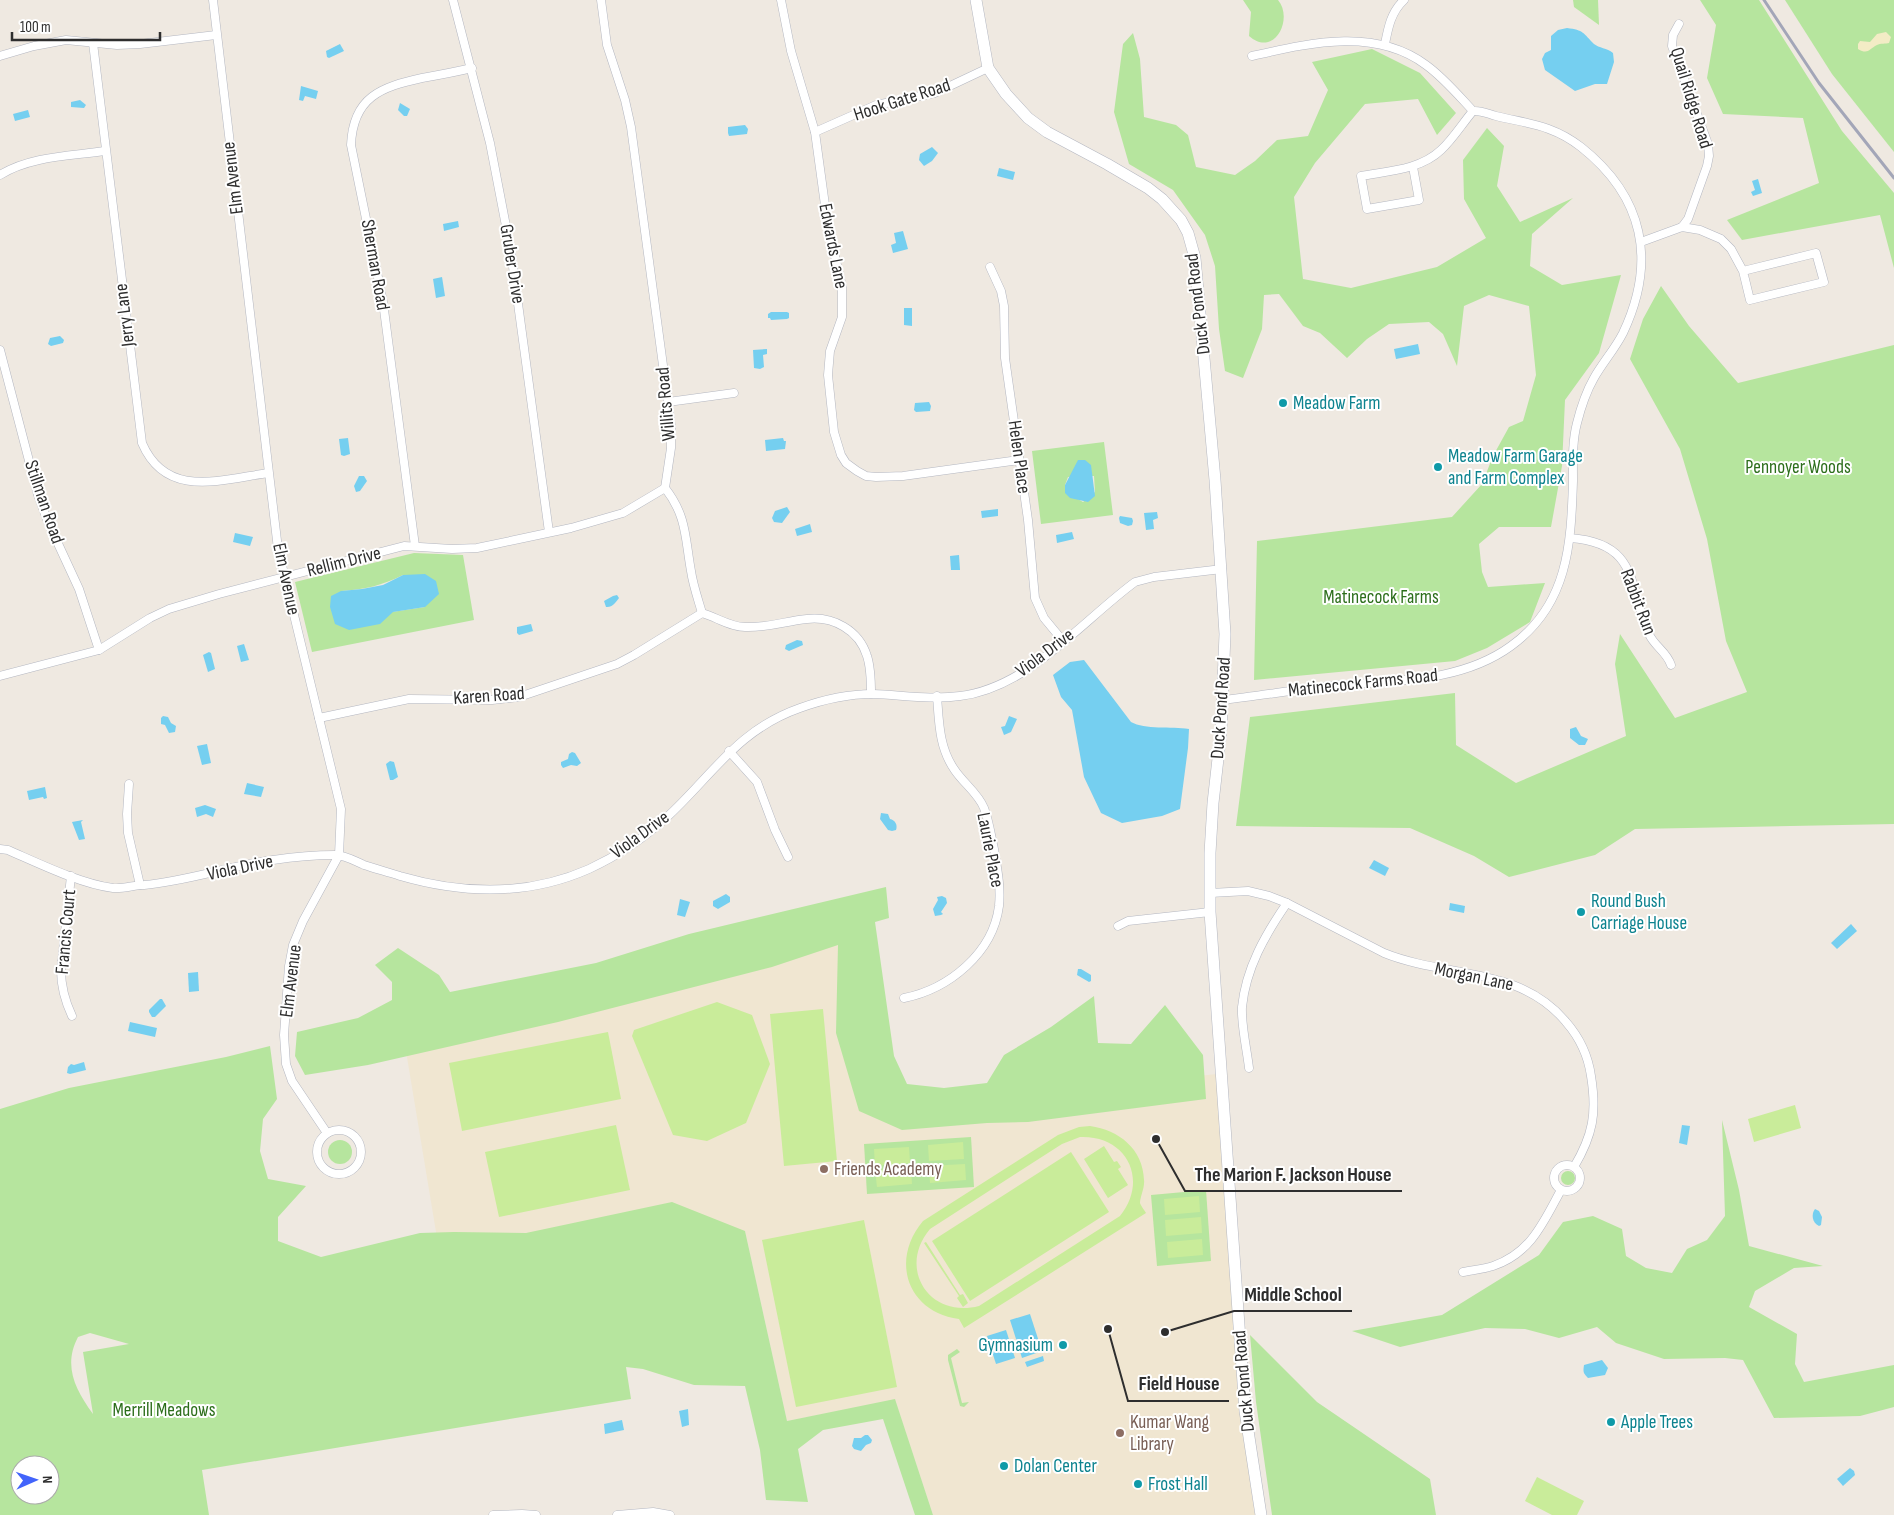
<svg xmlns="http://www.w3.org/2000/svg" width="1894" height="1515" font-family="'Sofia Sans Condensed',sans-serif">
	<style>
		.education { fill: #f0e6d1 }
		.green { fill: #b6e59e; fill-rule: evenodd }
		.sand { fill: #f3ecc5 }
		.pitch { fill: #c9ec9a; fill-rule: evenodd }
		.water { fill: #75cff0 }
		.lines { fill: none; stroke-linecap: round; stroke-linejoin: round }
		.street-casing { stroke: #b4b7c1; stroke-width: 9 }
		.secondary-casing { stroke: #b4b7c1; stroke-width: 12 }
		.street { stroke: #fff; stroke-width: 8 }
		.secondary { stroke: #fff; stroke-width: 11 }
		.rail { stroke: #a3a6b8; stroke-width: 3 }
		.culture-dot { fill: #0f9aa8; stroke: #fff; stroke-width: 2 }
		.education-dot { fill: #8d6e63; stroke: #fff; stroke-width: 2 }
		.labels { text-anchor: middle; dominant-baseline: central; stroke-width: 4; stroke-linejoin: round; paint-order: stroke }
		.street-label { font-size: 19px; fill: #2e2e2e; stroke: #fff }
		.culture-label { font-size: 19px; fill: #0d838f; stroke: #fff; text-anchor: start }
		.park-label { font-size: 19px; fill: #2c6e1b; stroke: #fff }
		.education-label { font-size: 19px; fill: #785e54; stroke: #fff; text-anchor: start }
		.leader { fill: none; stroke: #2e2e2e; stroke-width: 2 }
		.callout-dot { fill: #2e2e2e; stroke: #fff; stroke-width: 2 }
		.callout-label { font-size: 20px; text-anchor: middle; font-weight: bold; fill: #2e2e2e; stroke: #fff; stroke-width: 4; stroke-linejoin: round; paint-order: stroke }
	</style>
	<rect width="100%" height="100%" fill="#efe9e1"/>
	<!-- education -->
	<polygon class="education" points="869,897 889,1057 910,1106 1217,1074 1241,1416 1255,1515 933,1515 895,1400 787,1421 745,1231 441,1262 400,1015"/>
	<!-- green -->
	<g class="green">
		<path d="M1243 0H1278C1294 19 1274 58 1249 36L1251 12Z"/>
		<polygon points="1573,0 1598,0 1599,25 1574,7"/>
		<polygon points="1700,0 1759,0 1842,131 1894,193 1894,268 1880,215 1742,240 1727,220 1819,183 1803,118 1723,114 1707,78 1716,25"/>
		<polygon points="1785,0 1894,0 1894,152 1832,74"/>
		<polygon points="1133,33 1140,59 1144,117 1176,125 1188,135 1196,167 1235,175 1255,161 1277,140 1308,136 1328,90 1312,62 1372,49 1420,73 1456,113 1437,135 1418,99 1365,104 1315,163 1294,197 1303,279 1351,288 1437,267 1486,238 1464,199 1463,160 1487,128 1504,146 1497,186 1520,222 1573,198 1532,234 1530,266 1562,285 1621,275 1599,353 1565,400 1562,466 1551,527 1499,527 1479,544 1482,572 1488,587 1545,583 1530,622 1487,648 1455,661 1254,680 1257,541 1452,517 1482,484 1493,456 1509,427 1523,421 1536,375 1529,306 1489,295 1464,306 1457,366 1443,334 1429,322 1389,324 1367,339 1347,358 1320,333 1303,326 1279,294 1264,295 1262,329 1243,378 1225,371 1219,329 1215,266 1205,235 1173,190 1129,164 1114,112 1123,44"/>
		<polygon points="1661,286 1689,326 1738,383 1894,345 1894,824 1635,829 1595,855 1509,877 1474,856 1410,828 1236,826 1250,717 1455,693 1456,745 1516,783 1626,736 1615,664 1620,634 1675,718 1747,692 1726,641 1707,539 1680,449 1630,359 1643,319"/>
		<path d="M1104 442 1113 515 1041 524 1032 451ZM1094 476 1095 492 1083 502 1076 498 1065 485 1068 477Z"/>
		<path d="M414 553 463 555 474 620 312 652 295 582ZM403 575 425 607 392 612 341 591C366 589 381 586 403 575Z"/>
		<polygon points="886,887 889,918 875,922 894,1056 907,1084 944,1088 987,1083 1004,1055 1051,1027 1094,996 1098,1043 1131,1044 1165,1005 1203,1055 1206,1099 1028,1122 987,1123 902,1130 859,1111 836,1033 838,945 772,967 558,1022 368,1065 305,1075 295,1056 297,1032 358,1018 392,1000 392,982 375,965 398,948 439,975 450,992 596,963 689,934"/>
		<path d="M270 1046 277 1099 263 1119 260 1151 268 1179 306 1186 278 1217V1241L321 1257 420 1233 454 1232 526 1233 672 1202 745 1231 787 1421 895 1399 933 1515H915L883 1419 823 1430 798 1449 808 1502 766 1500 760 1450 745 1386 694 1385 643 1369 626 1367 631 1399 202 1470 209 1515H0V1109L69 1088 226 1057ZM90 1333 129 1344 83 1352 93 1414C75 1389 63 1366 78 1337ZM20 1465H50V1495H20Z"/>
		<polygon points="1722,1120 1739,1190 1749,1246 1823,1266 1794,1268 1755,1291 1749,1307 1797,1334 1795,1364 1804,1382 1894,1365 1894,1407 1860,1416 1774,1418 1743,1360 1725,1358 1664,1359 1616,1343 1597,1327 1559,1338 1525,1329 1485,1328 1400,1347 1352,1331 1442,1315 1539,1255 1563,1222 1593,1216 1622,1229 1626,1256 1646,1268 1672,1273 1687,1249 1707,1240 1725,1216"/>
		<polygon points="971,1137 974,1187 867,1194 864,1144"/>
		<circle cx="340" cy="1152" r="12"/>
		<circle cx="1568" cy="1178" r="7"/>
		<polygon points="1206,1190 1211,1261 1157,1266 1151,1195"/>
		<polygon points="1250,1335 1317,1402 1430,1479 1436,1515 1272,1515 1256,1402"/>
		<polygon points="957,1349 960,1352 951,1358 962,1403 969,1402 964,1407 960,1406 948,1360 948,1355"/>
	</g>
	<!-- sand -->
	<path class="sand" d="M1886 32 1891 37 1889 43C1886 44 1880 43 1877 45 1869 49 1868 55 1858 49V44L1860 41 1870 42 1877 34Z"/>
	<!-- pitch -->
	<g class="pitch">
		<polygon points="717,1002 752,1015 770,1064 746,1123 707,1141 673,1135 632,1036 634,1030"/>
		<polygon points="823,1009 837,1161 784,1166 770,1014"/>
		<polygon points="608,1032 621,1099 462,1131 449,1063"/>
		<polygon points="1795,1105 1801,1128 1754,1142 1748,1119"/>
		<polygon points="616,1125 630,1190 499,1217 485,1152"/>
		<path d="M1090 1126C1119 1130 1143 1149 1144 1180 1145 1187 1140 1197 1140 1203 1141 1206 1145 1211 1146 1213L964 1328 959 1319C907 1312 890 1260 923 1221L1058 1135 1079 1127ZM1080 1137C1127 1135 1149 1180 1120 1216L979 1306C929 1319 897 1268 930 1229L1062 1144Z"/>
		<polygon points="963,1142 964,1159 929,1161 928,1145"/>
		<polygon points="1104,1146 1114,1162 1117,1161 1121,1167 1118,1169 1128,1185 1108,1198 1084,1159"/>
		<polygon points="909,1147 910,1163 875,1166 874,1149"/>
		<polygon points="1071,1152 1109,1212 970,1301 932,1241"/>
		<polygon points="965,1164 966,1180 930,1183 929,1166"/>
		<polygon points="911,1168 912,1184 877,1187 875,1170"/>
		<polygon points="1199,1196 1200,1212 1165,1215 1164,1199"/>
		<polygon points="1201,1217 1202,1233 1166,1236 1165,1220"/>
		<polygon points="864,1220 897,1387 796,1407 762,1240"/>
		<polygon points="1202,1239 1203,1255 1168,1258 1167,1242"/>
		<polygon points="926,1242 960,1295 963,1294 968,1303 963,1307 957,1298 959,1296 924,1243"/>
		<polygon points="1537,1477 1584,1501 1577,1515 1552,1515 1525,1501"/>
	</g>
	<!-- water -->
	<g class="water">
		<path d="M1567 28C1584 30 1583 33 1594 44 1599 48 1607 48 1613 53L1614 62 1607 84H1595L1575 91 1545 70 1542 59 1545 53 1551 50V36L1558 30Z"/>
		<polygon points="340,44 344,51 329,58 327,57 326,51"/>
		<polygon points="301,86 318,91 316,99 305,96 303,101 299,100"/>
		<polygon points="80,100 86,105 84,108 71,107 71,102"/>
		<polygon points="400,103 410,109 407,116 404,116 398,110"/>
		<polygon points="28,110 30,117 15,121 13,114"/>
		<polygon points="745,125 748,129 747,134 729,136 728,133 728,127"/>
		<polygon points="932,147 938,153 932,161 924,166 919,160 920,154"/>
		<polygon points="999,168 1015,172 1013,180 997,176"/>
		<polygon points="1758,179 1762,193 1753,196 1751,192 1755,190 1752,181"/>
		<polygon points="458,221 459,227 444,231 443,224"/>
		<polygon points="903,231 908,249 893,253 891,245 896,243 894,233"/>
		<polygon points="442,277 445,296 436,298 433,279"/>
		<polygon points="904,308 912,308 912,326 904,325"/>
		<polygon points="771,312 787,312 789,313 789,318 787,319 771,320 770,318 768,318 768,314"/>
		<polygon points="60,336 64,340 63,343 51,346 48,344 50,338"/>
		<polygon points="1418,344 1420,354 1396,359 1394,349"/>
		<polygon points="767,349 767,354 763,355 764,367 760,369 754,368 753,350"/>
		<polygon points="929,402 931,406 930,411 916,412 914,410 915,403"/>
		<polygon points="348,438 350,454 344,456 341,455 339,439"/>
		<polygon points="783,438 784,441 786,441 785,449 766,451 765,440"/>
		<polygon points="1078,460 1085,460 1091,465 1095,496 1088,502 1070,498 1065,493 1065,485"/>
		<polygon points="359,476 364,476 367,481 360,491 356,492 354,486"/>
		<polygon points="787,507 790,512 782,523 774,522 772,518 775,511"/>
		<polygon points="998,509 998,516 982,518 981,511"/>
		<polygon points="1157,512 1158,518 1153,520 1154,529 1146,530 1144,513"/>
		<polygon points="1120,516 1132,518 1133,521 1132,525 1128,526 1120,523 1119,518"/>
		<polygon points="810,524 812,532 797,536 795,529"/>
		<polygon points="1072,532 1074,539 1057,543 1056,535"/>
		<polygon points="235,533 253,537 250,546 233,542"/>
		<polygon points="959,555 960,570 951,570 950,556"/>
		<polygon points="425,574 436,581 439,594 425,607 393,612 380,624 349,630 335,624 330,607 331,596 341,591 362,589 383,585 403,575"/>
		<path d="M617 595 619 598C616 602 612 608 606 607L604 601 613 596Z"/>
		<polygon points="531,624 533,631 519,635 517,633 517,627"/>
		<polygon points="797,640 802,641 803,645 789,651 785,649 786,645"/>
		<polygon points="244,644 249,660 241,662 237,646"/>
		<polygon points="209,652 211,653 215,669 208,672 203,655"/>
		<path d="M1084 660 1131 722C1145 730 1171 726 1189 729L1188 748 1180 809 1162 816 1122 823 1101 813 1084 777 1072 710 1061 697 1053 675 1070 662Z"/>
		<polygon points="163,716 168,717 171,723 176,726 175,732 169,733 165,725 161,724 161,718"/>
		<polygon points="1009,716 1017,719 1011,732 1004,735 1001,727 1005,726"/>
		<polygon points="1576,727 1581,736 1588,739 1585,745 1579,745 1570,738 1570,729"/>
		<polygon points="207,744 211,763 202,765 197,746"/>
		<polygon points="572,752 575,753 581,763 577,766 571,765 563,768 561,765 561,762 568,759 569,754"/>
		<polygon points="390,761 394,762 398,777 393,780 390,780 386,764"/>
		<polygon points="247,783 264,787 261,797 244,794"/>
		<polygon points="45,787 47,798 44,799 43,797 29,800 27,791"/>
		<polygon points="205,805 216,809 213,817 206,814 197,817 195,808"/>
		<path d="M881 813 888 814 890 819C895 820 898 825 896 830L892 831 888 830 880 819Z"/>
		<polygon points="83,820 81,822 85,839 79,840 72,822"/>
		<polygon points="1374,860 1389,868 1385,876 1369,868"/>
		<polygon points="726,894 730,897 730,902 718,909 713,906 713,901"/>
		<polygon points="942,896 946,898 947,903 941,912 943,914 941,915 935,916 933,909 938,900 937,897"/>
		<polygon points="680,899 690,902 685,917 677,915"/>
		<polygon points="1450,903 1465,906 1464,913 1449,910"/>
		<polygon points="1851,924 1857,931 1837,949 1831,943"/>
		<polygon points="1078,969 1081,969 1091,975 1091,981 1089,982 1077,975"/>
		<polygon points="198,972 199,991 189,992 188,973"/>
		<polygon points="160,999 162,999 166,1006 155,1017 152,1017 149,1012 149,1010"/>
		<polygon points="130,1022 157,1028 155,1037 128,1031"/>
		<polygon points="84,1062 86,1070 70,1074 67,1073 68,1067 71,1064 74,1065"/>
		<polygon points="1682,1125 1690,1126 1687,1145 1679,1143"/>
		<path d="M1815 1209 1819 1211 1822 1217 1821 1225 1819 1226C1812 1223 1811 1214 1815 1209Z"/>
		<polygon points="1030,1314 1042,1351 1022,1358 1010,1320"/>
		<polygon points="1006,1330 1015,1358 996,1364 987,1336"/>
		<polygon points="1043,1356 1044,1361 1027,1367 1025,1362"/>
		<path d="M1602 1360 1608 1368 1605 1375 1588 1378C1583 1373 1583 1372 1584 1365Z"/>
		<polygon points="688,1409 689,1425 682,1427 679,1411"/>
		<polygon points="622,1420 624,1430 605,1434 604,1424"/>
		<polygon points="865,1435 868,1435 872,1440 871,1443 866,1445 861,1451 854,1449 852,1446 854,1438 861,1438"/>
		<polygon points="1850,1468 1854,1471 1855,1475 1843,1486 1837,1479"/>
	</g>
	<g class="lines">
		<!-- street casing -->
		<g class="street-casing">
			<g id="street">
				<polyline points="213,0 278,549 341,809 339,855 303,921 293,945 289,966 284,1035 286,1064 292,1081 327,1133"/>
				<polyline points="453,0 490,143 511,252 549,532"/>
				<path d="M601 0 607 45 625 100 631 127 671 425V448L665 488C687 516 685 538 691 571 693 585 698 599 702 613 716 617 730 627 745 627 767 628 786 621 807 619 833 616 859 630 867 656 871 668 871 682 871 694"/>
				<polyline points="781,0 791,51 815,132 828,227 842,286 842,317 830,351 828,375 834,432 841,455 846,463 857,471 866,476 876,477 903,476 1019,460"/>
				<polyline points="1679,24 1673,35 1672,46 1708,144 1709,156 1707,166 1688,219 1682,227"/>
				<path d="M93 43 142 443C166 499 220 480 268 473"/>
				<path d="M1385 44C1388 28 1391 12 1404 0"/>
				<polyline points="0,56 34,46 66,40 117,45 140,44 216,35"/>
				<polyline points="815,132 876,105 935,93 988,68"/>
				<path d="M1413 167 1419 200 1367 209 1361 176C1388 171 1420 170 1441 150 1453 139 1462 124 1473 111"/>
				<path d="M0 175C30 156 71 156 105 151"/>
				<polyline points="1641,242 1682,227 1700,230 1721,239 1731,249 1743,271 1750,300 1824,282 1816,253 1743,271"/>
				<polyline points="990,267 1001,291 1004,306 1005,358 1028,520 1035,598 1044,618 1063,641"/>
				<polyline points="0,350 38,495 48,522 79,589 99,650"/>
				<polyline points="668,402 734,393"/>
				<path d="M1570 538C1639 543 1628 585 1649 634 1654 646 1667 652 1671 665"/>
				<path d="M415 546 383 302 351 145C353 97 381 87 422 78 439 75 455 72 472 68"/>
				<polyline points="0,676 99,650 150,618 169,609 219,594 404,546 452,549 477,548 571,528 623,513 665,488"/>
				<path d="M1223 700C1258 696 1294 690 1329 686 1390 680 1459 684 1511 646 1568 605 1571 545 1573 481 1573 462 1572 442 1577 423 1581 407 1586 392 1594 378 1603 362 1615 349 1623 333 1657 261 1644 197 1581 147 1553 125 1529 124 1496 116 1488 114 1481 110 1473 111 1458 95 1444 78 1426 65 1375 27 1310 43 1252 56"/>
				<polyline points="319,718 409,699 492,700 519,697 617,664 634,655 702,613"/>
				<polyline points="729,751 757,782 775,830 788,857"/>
				<polyline points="129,784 127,814 128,833 140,885"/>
				<path d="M0 849 8 850C38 863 81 884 113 888 124 889 134 885 144 885 188 881 229 866 273 860 293 857 315 855 335 855 345 855 355 861 364 865 376 869 388 872 400 876 462 894 528 896 589 869 617 856 643 839 666 818 712 776 737 730 800 708 822 700 849 694 873 694 902 695 931 700 960 696 1028 688 1082 621 1135 582L1154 577 1222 569"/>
				<path d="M71 876 61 970C61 986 65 1001 72 1016"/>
				<path d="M1210 893 1248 891 1269 896 1287 903 1384 953C1446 978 1520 966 1566 1022 1580 1038 1588 1055 1591 1076 1597 1113 1593 1135 1574 1167"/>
				<polyline points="1118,926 1128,921 1210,912"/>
				<path d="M904 998C949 989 993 953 999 906 1001 886 997 868 994 849 991 836 989 821 984 808 978 793 963 783 954 769 939 747 939 722 937 696"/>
				<path d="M1249 1068C1247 1050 1241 1025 1242 1007 1246 968 1265 935 1287 903"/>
				<circle cx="339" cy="1152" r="22"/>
				<circle cx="1567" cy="1178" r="13"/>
				<path d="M1463 1272C1473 1270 1484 1269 1493 1266 1531 1253 1543 1223 1561 1190"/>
				<polyline points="493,1515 522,1514 536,1515"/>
				<polyline points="617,1515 653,1512 670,1515"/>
			</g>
		</g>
		<!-- secondary casing -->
		<g class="secondary-casing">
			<polyline id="secondary" points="976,0 988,68 1006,94 1028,118 1047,132 1107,164 1148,188 1162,199 1181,220 1188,233 1195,258 1215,480 1225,634 1221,732 1213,803 1210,853 1210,912 1245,1411 1261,1515"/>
		</g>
		<!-- street -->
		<use href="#street" class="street"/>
		<!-- secondary -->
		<use href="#secondary" class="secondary"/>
		<!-- rail -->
		<polyline class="rail" points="1764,0 1819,83 1894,178"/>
	</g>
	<!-- markers -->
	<g class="culture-dot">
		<circle cx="1283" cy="403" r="5"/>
		<circle cx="1438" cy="467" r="5"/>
		<circle cx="1581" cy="912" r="5"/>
		<circle cx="1063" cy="1345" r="5"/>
		<circle cx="1611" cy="1422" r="5"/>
		<circle cx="1004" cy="1466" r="5"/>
		<circle cx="1138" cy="1484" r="5"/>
	</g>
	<g class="education-dot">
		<circle cx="824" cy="1169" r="5"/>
		<circle cx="1120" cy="1433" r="5"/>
	</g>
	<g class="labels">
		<!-- street labels -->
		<g class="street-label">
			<text transform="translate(1691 98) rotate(73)">Quail Ridge Road</text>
			<text transform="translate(902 100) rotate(-18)">Hook Gate Road</text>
			<text transform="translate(233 178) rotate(-97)">Elm Avenue</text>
			<text transform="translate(833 246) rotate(79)">Edwards Lane</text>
			<text transform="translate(512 264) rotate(81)">Gruber Drive</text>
			<text transform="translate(375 265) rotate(80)">Sherman Road</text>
			<text transform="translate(1198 304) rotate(-97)">Duck Pond Road</text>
			<text transform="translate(125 315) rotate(-97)">Jerry Lane</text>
			<text transform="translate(666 404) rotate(-95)">Willits Road</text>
			<text transform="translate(1019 457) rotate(82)">Helen Place</text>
			<text transform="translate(44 502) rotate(71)">Stillman Road</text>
			<text transform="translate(344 562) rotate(-14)">Rellim Drive</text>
			<text transform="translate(286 579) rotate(78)">Elm Avenue</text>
			<text transform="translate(1638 602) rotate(69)">Rabbit Run</text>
			<text transform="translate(1045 653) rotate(-37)">Viola Drive</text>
			<text transform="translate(1363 683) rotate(-6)">Matinecock Farms Road</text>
			<text transform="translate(489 696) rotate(-4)">Karen Road</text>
			<text transform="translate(1221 708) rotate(-86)">Duck Pond Road</text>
			<text transform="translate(640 835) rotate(-36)">Viola Drive</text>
			<text transform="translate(990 850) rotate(79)">Laurie Place</text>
			<text transform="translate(240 868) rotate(-12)">Viola Drive</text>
			<text transform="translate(66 932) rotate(-85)">Francis Court</text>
			<text transform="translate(1474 977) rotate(12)">Morgan Lane</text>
			<text transform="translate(291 981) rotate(-83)">Elm Avenue</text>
			<text transform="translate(1244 1381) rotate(-95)">Duck Pond Road</text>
		</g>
		<!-- culture labels -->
		<g class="culture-label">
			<text x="1293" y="403">Meadow Farm</text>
			<text x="1448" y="456">Meadow Farm Garage<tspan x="1448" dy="22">and Farm Complex</tspan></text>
			<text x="1591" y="901">Round Bush<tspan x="1591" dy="22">Carriage House</tspan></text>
			<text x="1053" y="1345" text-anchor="end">Gymnasium</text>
			<text x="1621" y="1422">Apple Trees</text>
			<text x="1014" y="1466">Dolan Center</text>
			<text x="1148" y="1484">Frost Hall</text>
		</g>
		<!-- park labels -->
		<g class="park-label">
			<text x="1798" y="467">Pennoyer Woods</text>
			<text x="1381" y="597">Matinecock Farms</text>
			<text x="164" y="1410">Merrill Meadows</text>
		</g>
		<!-- education labels -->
		<g class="education-label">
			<text x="834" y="1169">Friends Academy</text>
			<text x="1130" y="1422">Kumar Wang<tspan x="1130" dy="22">Library</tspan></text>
		</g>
	</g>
	<!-- callouts -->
	<path class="leader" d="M1156 1139L1185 1191H1402M1165 1332L1234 1311H1352M1108 1329L1128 1401H1229"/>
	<g class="callout-dot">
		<circle cx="1156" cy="1139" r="5"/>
		<circle cx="1165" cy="1332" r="5"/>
		<circle cx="1108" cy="1329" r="5"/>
	</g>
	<g class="callout-label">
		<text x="1293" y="1181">The Marion F. Jackson House</text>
		<text x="1293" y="1301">Middle School</text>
		<text x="1179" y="1390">Field House</text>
	</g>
	<!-- north arrow -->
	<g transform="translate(35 1480) rotate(88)"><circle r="24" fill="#ffffff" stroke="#ababab"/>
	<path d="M0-4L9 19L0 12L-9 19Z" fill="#4264fb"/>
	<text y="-8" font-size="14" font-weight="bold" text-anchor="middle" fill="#2e2e2e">N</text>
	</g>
	<!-- scale -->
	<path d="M12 32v8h148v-8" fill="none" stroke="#2e2e2e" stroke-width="2.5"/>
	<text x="20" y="32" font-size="15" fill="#2e2e2e" stroke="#ffffff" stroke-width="4" paint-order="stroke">100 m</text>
</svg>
